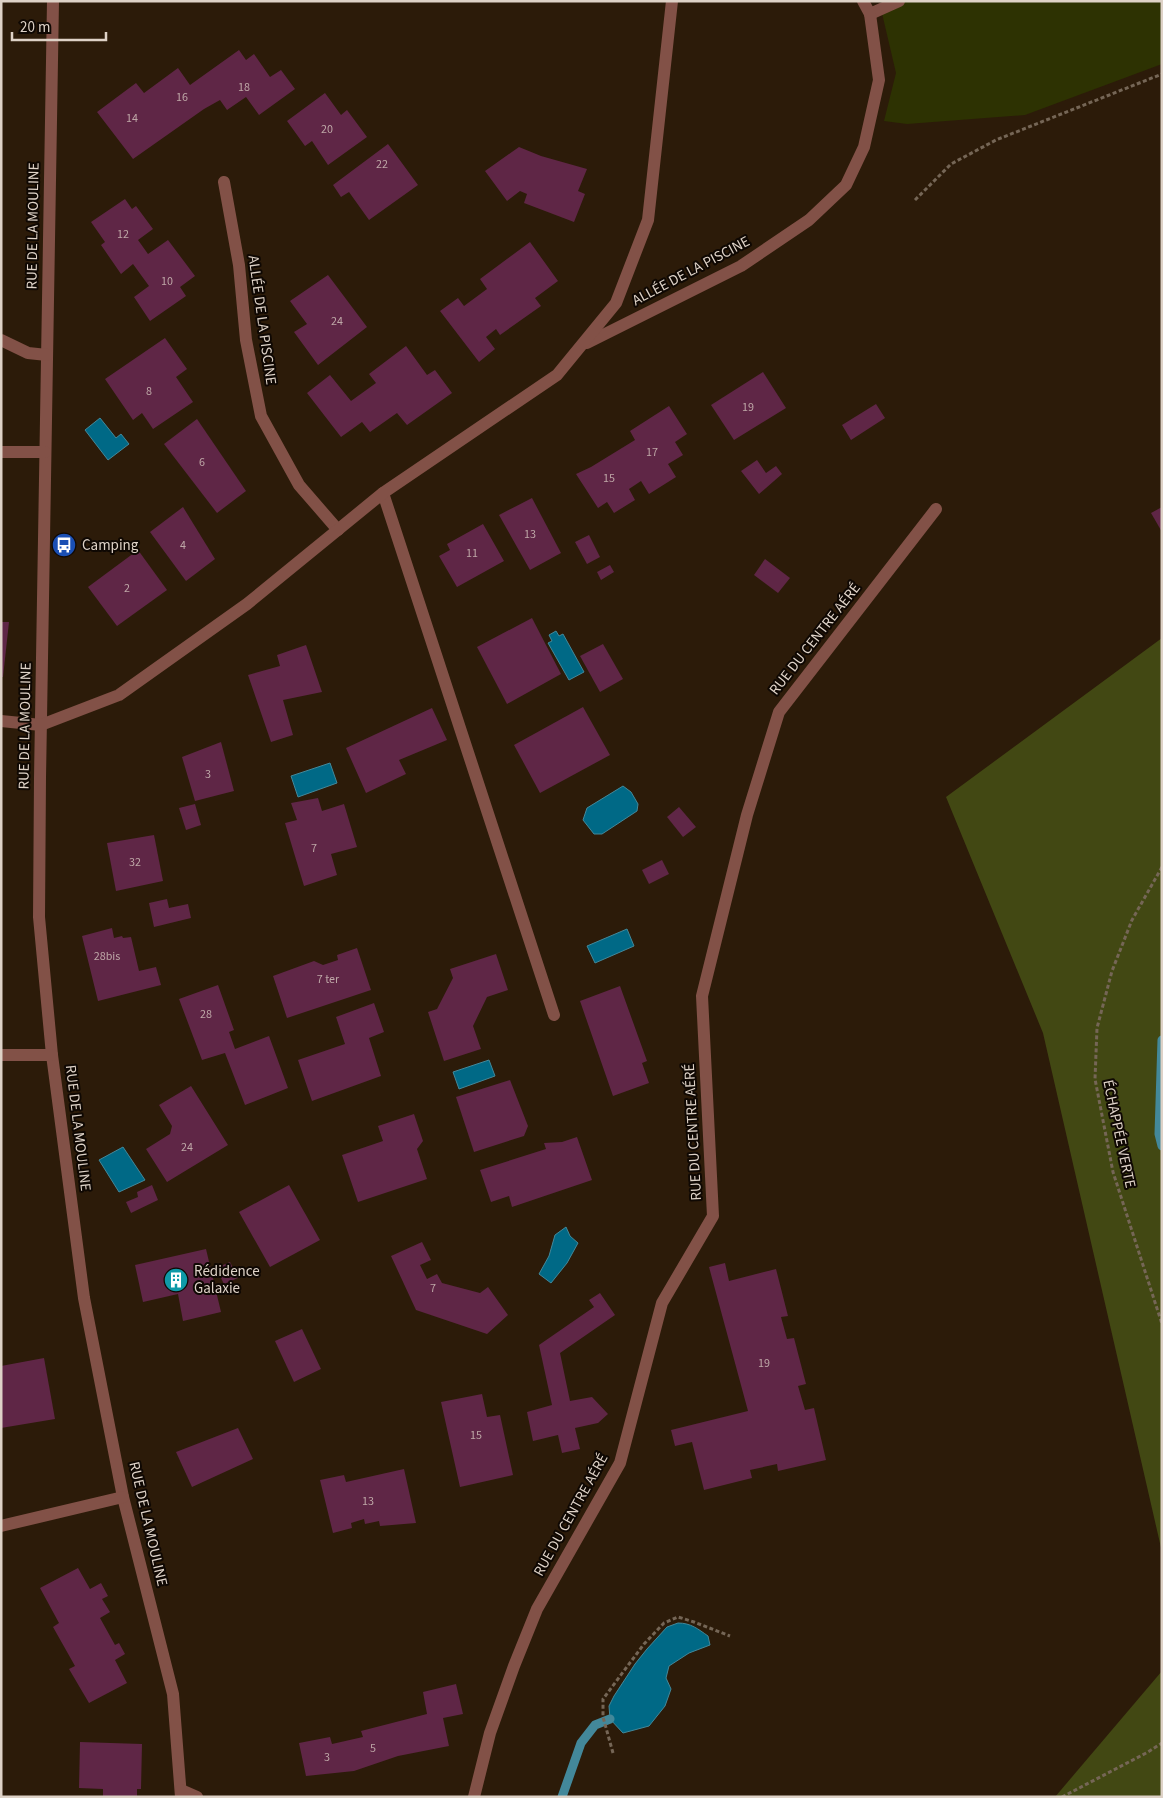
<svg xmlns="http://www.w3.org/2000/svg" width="1163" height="1798" font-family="'Source Sans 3',sans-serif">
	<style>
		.green { fill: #2d3202 }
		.forest { fill: #424813 }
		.water { fill: #006986; stroke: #43889a }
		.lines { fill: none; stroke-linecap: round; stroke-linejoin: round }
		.stream { stroke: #43889a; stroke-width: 9 }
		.building { fill: #5f2646 }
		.path { stroke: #756656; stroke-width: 3; stroke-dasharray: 4 2.5; stroke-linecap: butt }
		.minor { stroke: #825147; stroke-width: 12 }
		.labels { text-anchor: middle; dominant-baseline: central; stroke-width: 4; stroke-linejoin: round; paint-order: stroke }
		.number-label { font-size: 12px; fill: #bea7a7 }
		.street-label { font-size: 15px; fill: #ded2c7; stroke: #0f0803 }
		.poi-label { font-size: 15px; fill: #ded2c7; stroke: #0f0803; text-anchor: start }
	</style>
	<rect width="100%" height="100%" fill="#2c1b09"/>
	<!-- green -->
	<polygon class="green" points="883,1 1162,1 1162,64 1025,115 907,124 884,121 896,73 881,9"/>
	<!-- forest -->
	<g class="forest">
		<polygon points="1162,638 1162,1552 1043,1033 946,797"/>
		<polygon points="1162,1671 1162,1797 1055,1797"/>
	</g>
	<!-- water -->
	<g class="water">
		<polygon points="100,418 116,438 121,434 129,444 108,460 85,430"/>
		<polygon points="556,631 559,636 563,634 584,672 569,680 548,643 552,641 549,635"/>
		<polygon points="330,763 337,783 298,797 291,776"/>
		<polygon points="623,786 631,792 638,804 637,811 602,834 594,834 583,820 587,808"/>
		<polygon points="627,929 634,946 595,963 587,946"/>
		<polygon points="489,1060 495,1076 459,1089 453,1072"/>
		<polygon points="123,1147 145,1180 119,1192 99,1160"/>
		<polygon points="566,1227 570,1236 578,1243 567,1263 551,1283 539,1274 549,1256 555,1235"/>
		<path d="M678 1623C691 1623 698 1629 708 1636L710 1645 689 1653 669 1666 666 1678 671 1689 665 1706 649 1726 623 1733 610 1719 609 1706 614 1696 635 1664 647 1649 667 1627Z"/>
	</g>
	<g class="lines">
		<!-- stream -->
		<g class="stream">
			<polyline points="1162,1040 1159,1134 1162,1146"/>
			<polyline points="562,1797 581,1743 595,1725 610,1719"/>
		</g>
	</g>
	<!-- building -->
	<g class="building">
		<polygon points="239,50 246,60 254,54 270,77 281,70 295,89 259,115 246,97 227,110 220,100 204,109 133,159 97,112 136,83 144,93 178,68 190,85"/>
		<polygon points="325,93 341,115 347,110 367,137 328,165 312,141 305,146 287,121"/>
		<polygon points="388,144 418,185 369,220 349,192 341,197 333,185"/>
		<polygon points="519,147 541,156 587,169 578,191 585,194 574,222 524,203 527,194 520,191 507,201 485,171"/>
		<polygon points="125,199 132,209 136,206 153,229 138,240 148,254 168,240 195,276 180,287 186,296 150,321 134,297 149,286 133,264 121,274 101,245 105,242 91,222"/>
		<polygon points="530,242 558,281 535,298 541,306 500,335 496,329 486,337 495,349 479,362 440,311 458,298 464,306 487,289 480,279"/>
		<polygon points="328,275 367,327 318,365 294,332 307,324 290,301"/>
		<polygon points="165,338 187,369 176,377 193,402 153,429 142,413 133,420 105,379"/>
		<polygon points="406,346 427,375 435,370 452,393 407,425 397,413 370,432 362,422 341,437 307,393 330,375 351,401 376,383 369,374"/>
		<polygon points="763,372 786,408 734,440 711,405"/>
		<polygon points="876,404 885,418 851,440 842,425"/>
		<polygon points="669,406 687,434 675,442 683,455 668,464 676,477 649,494 641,481 629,489 635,500 614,513 607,502 598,508 576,474 591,467 635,440 630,431"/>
		<polygon points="197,419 246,491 217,513 164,444"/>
		<polygon points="757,460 766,473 776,466 782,474 759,494 741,471"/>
		<polygon points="532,498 561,553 530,570 499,515"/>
		<polygon points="183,507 215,559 186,581 150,532"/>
		<polygon points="1162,507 1162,532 1151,513"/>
		<polygon points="483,524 504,561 457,587 439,556 450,550 447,544"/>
		<polygon points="589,535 600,557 587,564 575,542"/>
		<polygon points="138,550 167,590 117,626 88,587"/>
		<polygon points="765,559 790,578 778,593 754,575"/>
		<polygon points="610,565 614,572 601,580 597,572"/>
		<polygon points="532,618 561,674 507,704 477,647"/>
		<polygon points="1,622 9,622 3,677 1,677"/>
		<polygon points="603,644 623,679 600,692 580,656"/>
		<polygon points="306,645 322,692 283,700 293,735 271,742 248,675 280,666 277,655"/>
		<polygon points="583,707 610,755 540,793 514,745"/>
		<polygon points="432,708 447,740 399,760 406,774 366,793 346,748"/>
		<polygon points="221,742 234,791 195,801 182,757"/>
		<polygon points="318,798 322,811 344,804 357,847 331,854 337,875 304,886 285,823 297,820 291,803"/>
		<polygon points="195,804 201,825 186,830 179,808"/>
		<polygon points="679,807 696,827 683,837 667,817"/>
		<polygon points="154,835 163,881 116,891 107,843"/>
		<polygon points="662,860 669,874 649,884 642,870"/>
		<polygon points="167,899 169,908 188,904 191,918 154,927 149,903"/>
		<polygon points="112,928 114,938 122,936 123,938 131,937 139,971 156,967 161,985 98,1001 82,936"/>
		<polygon points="357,948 371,990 287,1018 273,976 314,961 323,965 338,960 337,955"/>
		<polygon points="496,954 508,990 487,997 473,1026 481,1049 444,1061 428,1012 437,1009 453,978 450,969"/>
		<polygon points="218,985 234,1030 229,1032 235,1049 269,1036 288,1088 245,1105 225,1053 202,1060 179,999"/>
		<polygon points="620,986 647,1061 642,1063 649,1083 613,1096 580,1001"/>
		<polygon points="374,1003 384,1032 369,1038 381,1076 312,1101 298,1060 345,1044 336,1017"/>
		<polygon points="510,1080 528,1126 524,1136 474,1152 456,1097"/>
		<polygon points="191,1086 228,1145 167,1182 146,1149 170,1134 172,1126 159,1105"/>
		<polygon points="414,1114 423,1141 417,1149 427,1179 358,1202 342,1155 383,1141 378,1126"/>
		<polygon points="577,1137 592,1180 512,1207 509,1196 491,1202 480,1170 546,1149 544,1143 562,1142"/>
		<polygon points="152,1185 158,1200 131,1213 126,1202 138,1197 137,1192"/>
		<polygon points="289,1185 320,1240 270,1267 239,1212"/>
		<polygon points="422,1242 431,1260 420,1265 427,1279 437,1274 442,1283 480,1293 488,1287 508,1315 487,1334 416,1310 391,1256"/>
		<polygon points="206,1249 221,1312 183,1321 178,1294 143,1302 135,1265"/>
		<polygon points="230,1262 238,1278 224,1284 216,1268"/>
		<polygon points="725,1263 729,1281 776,1269 788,1316 781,1317 787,1339 794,1338 806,1384 798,1386 805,1410 814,1408 826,1460 778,1471 777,1464 750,1470 752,1478 704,1490 692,1442 675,1446 671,1430 748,1411 709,1267"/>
		<polygon points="600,1293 615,1315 560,1353 570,1401 592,1397 608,1414 598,1423 575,1428 580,1449 562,1453 558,1435 533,1441 527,1412 552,1405 539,1345 594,1307 589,1300"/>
		<polygon points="302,1329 321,1369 294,1382 275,1341"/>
		<polygon points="44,1358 55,1419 1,1428 1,1366"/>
		<polygon points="482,1394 487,1417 500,1415 513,1475 460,1487 441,1402"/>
		<polygon points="238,1428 253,1459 192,1487 176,1452"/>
		<polygon points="404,1469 416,1523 380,1526 379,1521 365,1524 364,1519 351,1523 352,1528 333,1533 320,1480 344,1475 346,1482"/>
		<polygon points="78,1568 90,1589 101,1583 108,1596 102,1599 110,1612 100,1618 115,1645 119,1643 125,1654 115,1660 127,1683 89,1703 69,1669 75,1666 53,1627 59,1623 40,1588"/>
		<polygon points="456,1684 463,1714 443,1718 449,1746 398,1756 354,1771 306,1776 299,1743 330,1737 332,1744 363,1737 361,1731 427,1714 423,1692"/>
		<polygon points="80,1742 142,1744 141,1789 137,1789 137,1797 103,1797 103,1789 79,1788"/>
	</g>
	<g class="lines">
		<!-- path -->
		<g class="path">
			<polyline points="915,200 951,164 996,140 1162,74"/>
			<polyline points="1162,867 1132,920 1112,971 1097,1028 1095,1079 1113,1172 1162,1324"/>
			<polyline points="613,1753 603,1717 603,1699 644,1644 664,1623 678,1617 694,1622 730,1636"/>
			<polyline points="1062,1797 1148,1752 1162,1743"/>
		</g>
		<!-- minor -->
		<g class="minor">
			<polyline points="53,1 40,778 39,917 52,1055 84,1298 123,1497 173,1694 181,1797"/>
			<polyline points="870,14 899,1"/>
			<polyline points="224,182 239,265 246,340 261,416 299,485 338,530"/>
			<polyline points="1,340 28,353 47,355"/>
			<polyline points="587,343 741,266 809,220 846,185 864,147 879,80 870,14 863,1"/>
			<polyline points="1,452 45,452"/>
			<polyline points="383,493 554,1015"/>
			<polyline points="1,721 41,725 119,695 247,604 383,493 557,375 616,303 648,220 672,1"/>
			<polyline points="1,1055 52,1055"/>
			<polyline points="1,1526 123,1497"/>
			<polyline points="181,1790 197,1797"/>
			<polyline points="474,1797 490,1733 514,1666 537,1609 620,1463 662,1303 713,1216 702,996 747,815 779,712 936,509"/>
		</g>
	</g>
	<!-- icons -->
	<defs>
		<g id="bus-disc" transform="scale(1.25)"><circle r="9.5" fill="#1a4fb4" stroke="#0f0803"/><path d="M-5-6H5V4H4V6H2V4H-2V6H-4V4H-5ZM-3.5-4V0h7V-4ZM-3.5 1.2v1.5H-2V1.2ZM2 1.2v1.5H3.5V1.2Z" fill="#fff"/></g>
		<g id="building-disc" transform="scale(1.25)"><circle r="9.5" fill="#0f9aa8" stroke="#0f0803"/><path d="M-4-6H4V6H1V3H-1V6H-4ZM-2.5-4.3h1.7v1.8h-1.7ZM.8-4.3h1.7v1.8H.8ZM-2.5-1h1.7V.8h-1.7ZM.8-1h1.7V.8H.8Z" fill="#fff"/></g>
	</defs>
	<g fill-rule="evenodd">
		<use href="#bus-disc" x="64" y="545"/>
		<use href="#building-disc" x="176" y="1280"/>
	</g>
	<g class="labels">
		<!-- number labels -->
		<g class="number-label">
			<text x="244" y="87">18</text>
			<text x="182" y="97">16</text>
			<text x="132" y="118">14</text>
			<text x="327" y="129">20</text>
			<text x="382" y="164">22</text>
			<text x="123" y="234">12</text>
			<text x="167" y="281">10</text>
			<text x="337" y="321">24</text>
			<text x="149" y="391">8</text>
			<text x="748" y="407">19</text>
			<text x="652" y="452">17</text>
			<text x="202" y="462">6</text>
			<text x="609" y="478">15</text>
			<text x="530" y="534">13</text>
			<text x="183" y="545">4</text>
			<text x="472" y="553">11</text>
			<text x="127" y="588">2</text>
			<text x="208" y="774">3</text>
			<text x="314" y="848">7</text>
			<text x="135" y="862">32</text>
			<text x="107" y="956">28bis</text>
			<text x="328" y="979">7 ter</text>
			<text x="206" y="1014">28</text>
			<text x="187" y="1147">24</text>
			<text x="433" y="1288">7</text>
			<text x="764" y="1363">19</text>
			<text x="476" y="1435">15</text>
			<text x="368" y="1501">13</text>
			<text x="373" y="1748">5</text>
			<text x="327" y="1757">3</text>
		</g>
		<!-- street labels -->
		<g class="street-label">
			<text transform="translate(33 226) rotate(-89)">RUE DE LA MOULINE</text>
			<text transform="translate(691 271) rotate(-28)">ALLÉE DE LA PISCINE</text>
			<text transform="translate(262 320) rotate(82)">ALLÉE DE LA PISCINE</text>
			<text transform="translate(815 639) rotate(-52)">RUE DU CENTRE AÉRÉ</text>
			<text transform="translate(25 726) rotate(-89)">RUE DE LA MOULINE</text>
			<text transform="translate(78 1128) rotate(83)">RUE DE LA MOULINE</text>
			<text transform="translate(693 1132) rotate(-93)">RUE DU CENTRE AÉRÉ</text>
			<text transform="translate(1119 1134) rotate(78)">ÉCHAPPÉE VERTE</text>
			<text transform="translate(571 1515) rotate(-61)">RUE DU CENTRE AÉRÉ</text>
			<text transform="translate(148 1524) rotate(77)">RUE DE LA MOULINE</text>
		</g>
		<!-- poi labels -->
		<g class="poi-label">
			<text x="82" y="545">Camping</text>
			<text x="194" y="1271">Rédidence<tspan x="194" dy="17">Galaxie</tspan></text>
		</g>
	</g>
	<!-- border -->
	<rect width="1163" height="1798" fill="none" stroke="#ded2c7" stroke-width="5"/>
	<!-- scale -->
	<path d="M12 32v8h94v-8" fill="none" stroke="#ded2c7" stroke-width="2.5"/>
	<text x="20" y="32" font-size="15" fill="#ded2c7" stroke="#0f0803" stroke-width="4" paint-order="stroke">20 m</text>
</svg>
